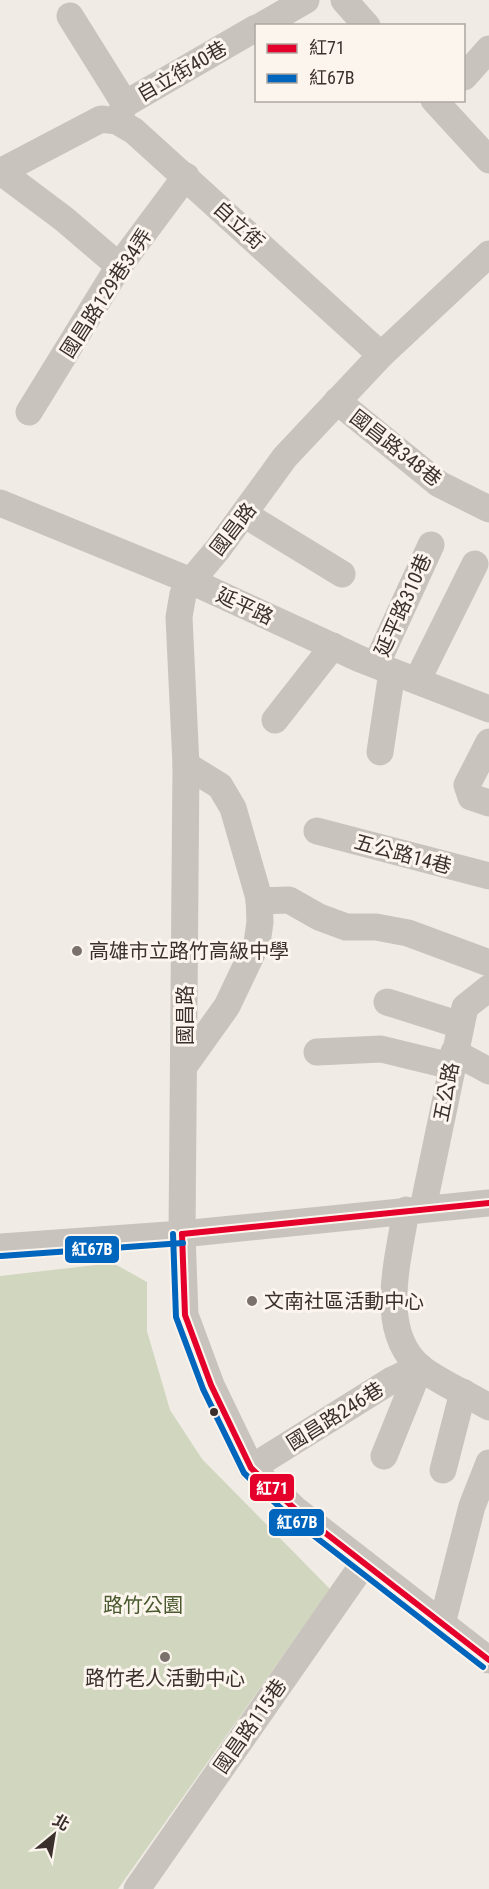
<svg xmlns="http://www.w3.org/2000/svg" width="489" height="1889" font-family="'Roboto Condensed','Noto Sans TC',sans-serif">
	<style>
		.green { fill: #d1d6bf }
		.lines { fill: none; stroke-linecap: round; stroke-linejoin: round }
		.minor { stroke: #c9c3be; stroke-width: 27 }
		.bus-1-casing { stroke: #fbf5ee; stroke-width: 10 }
		.bus-2-casing { stroke: #fbf5ee; stroke-width: 10 }
		.bus-1 { stroke: #e4002b; stroke-width: 6 }
		.bus-2 { stroke: #0065bd; stroke-width: 6 }
		.poi-dot { fill: #7a716c; stroke: #fbf5ee; stroke-width: 2 }
		.bus-dot { fill: #3b302b; stroke: #fbf5ee; stroke-width: 2 }
		.labels { text-anchor: middle; dominant-baseline: central; stroke-width: 6; stroke-linejoin: round; paint-order: stroke }
		.street-label { font-size: 20px; fill: #3b302b; stroke: #fbf5ee }
		.poi-label { font-size: 20px; fill: #3b302b; stroke: #fbf5ee; text-anchor: start }
		.park-label { font-size: 20px; fill: #4a5a2e; stroke: #fbf5ee }
		.line-badge { stroke: #fbf5ee; stroke-width: 2 }
		.badge-label { font-size: 16px; text-anchor: middle; font-weight: bold; fill: #fff }
	</style>
	<rect width="100%" height="100%" fill="#f0ebe5"/>
	<!-- green -->
	<polygon class="green" points="113,1263 147,1282 147,1331 170,1410 202,1459 330,1589 118,1889 0,1889 0,1276"/>
	<g class="lines">
		<!-- minor -->
		<g class="minor">
			<polyline points="344,0 367,26"/>
			<polyline points="70,16 125,104"/>
			<polyline points="261,26 306,0"/>
			<polyline points="464,77 489,49"/>
			<polyline points="434,100 489,160"/>
			<polyline points="117,121 125,104 256,28"/>
			<polyline points="0,171 64,219 119,266"/>
			<polyline points="0,172 101,119 117,121 134,131 381,355"/>
			<polyline points="489,254 381,355 285,457 218,549 191,581 183,594 179,617 186,765 182,1234 185,1315 211,1385 251,1468 297,1511 489,1660"/>
			<polyline points="337,401 439,484 489,509"/>
			<polyline points="29,412 119,266 186,176"/>
			<polyline points="0,503 191,581 360,659 489,709"/>
			<polyline points="244,514 342,574"/>
			<polyline points="376,665 431,545"/>
			<polyline points="417,681 475,564"/>
			<polyline points="275,720 333,646"/>
			<polyline points="489,742 467,785 471,797 489,803"/>
			<polyline points="380,752 392,672"/>
			<polyline points="317,831 489,876"/>
			<polyline points="259,901 289,900 319,917 346,927 376,927 408,933 489,963"/>
			<polyline points="387,1002 460,1025"/>
			<polyline points="317,1052 381,1049 451,1066"/>
			<polyline points="454,1052 489,1071"/>
			<polyline points="185,1065 227,1006 257,943 260,922 259,898 233,808 220,786 186,765"/>
			<polyline points="423,1208 465,1007 489,988"/>
			<path d="M406 1210C399 1258 376 1331 421 1368 441 1383 467 1394 489 1407"/>
			<polyline points="0,1247 182,1234 489,1203"/>
			<polyline points="384,1456 420,1367"/>
			<polyline points="251,1468 392,1380 420,1367"/>
			<polyline points="443,1470 463,1392"/>
			<polyline points="442,1624 472,1506 489,1463"/>
			<polyline points="137,1889 364,1563"/>
		</g>
		<!-- bus-1 casing -->
		<g class="bus-1-casing">
			<g id="bus-1">
				<polyline points="182,1234 185,1315 211,1385 251,1468 297,1511 489,1660"/>
				<polyline points="182,1234 489,1203"/>
			</g>
		</g>
		<!-- bus-2 casing -->
		<g class="bus-2-casing">
			<g id="bus-2">
				<polyline points="173,1234 176,1317 203,1389 244,1473 291,1518 483,1667"/>
				<polyline points="1,1256 183,1243"/>
			</g>
		</g>
		<!-- bus-1 -->
		<use href="#bus-1" class="bus-1"/>
		<!-- bus-2 -->
		<use href="#bus-2" class="bus-2"/>
	</g>
	<!-- markers -->
	<g class="poi-dot">
		<circle cx="77" cy="951" r="6"/>
		<circle cx="252" cy="1301" r="6"/>
		<circle cx="165" cy="1657" r="6"/>
	</g>
	<circle class="bus-dot" cx="214" cy="1412" r="5"/>
	<g class="labels">
		<!-- street labels -->
		<g class="street-label">
			<text transform="translate(182 71) rotate(-30)">自立街40巷</text>
			<text transform="translate(239 225) rotate(42)">自立街</text>
			<text transform="translate(106 293) rotate(-57)">國昌路129巷34弄</text>
			<text transform="translate(396 448) rotate(38)">國昌路348巷</text>
			<text transform="translate(233 529) rotate(-52)">國昌路</text>
			<text transform="translate(403 605) rotate(-66)">延平路310巷</text>
			<text transform="translate(245 606) rotate(25)">延平路</text>
			<text transform="translate(403 854) rotate(15)">五公路14巷</text>
			<text transform="translate(185 1015) rotate(-90)">國昌路</text>
			<text transform="translate(446 1092) rotate(-79)">五公路</text>
			<text transform="translate(335 1416) rotate(-32)">國昌路246巷</text>
			<text transform="translate(250 1726) rotate(-55)">國昌路115巷</text>
		</g>
		<!-- poi labels -->
		<g class="poi-label">
			<text x="89" y="951">高雄市立路竹高級中學</text>
			<text x="264" y="1301">文南社區活動中心</text>
			<text x="165" y="1678" text-anchor="middle">路竹老人活動中心</text>
		</g>
		<!-- park labels -->
		<g class="park-label">
			<text x="143" y="1605">路竹公園</text>
		</g>
	</g>
	<g class="line-badge">
		<rect x="64" y="1235" width="56" height="29" rx="6" fill="#0065bd"/>
		<rect x="249" y="1473" width="46" height="29" rx="6" fill="#e4002b"/>
		<rect x="268" y="1508" width="57" height="29" rx="6" fill="#0065bd"/>
	</g>
	<g class="badge-label">
		<text x="92" y="1255">紅67B</text>
		<text x="272" y="1494">紅71</text>
		<text x="297" y="1528">紅67B</text>
	</g>
	<!-- legend -->
	<rect x="255" y="24" width="210" height="78" fill="#fbf5ee" stroke="#aea6a0" stroke-width="1.5"/>
	<rect x="267" y="44" width="30" height="9" fill="#e4002b" stroke="#aea6a0" stroke-width="1.5"/>
	<text x="309" y="54" font-size="18" fill="#3b302b">紅71</text>
	<rect x="267" y="74" width="30" height="9" fill="#0065bd" stroke="#aea6a0" stroke-width="1.5"/>
	<text x="309" y="84" font-size="18" fill="#3b302b">紅67B</text>
	<!-- north arrow -->
	<g transform="translate(54 1835) rotate(30)" stroke="#fbf5ee" stroke-width="4.5" paint-order="stroke">
	<path d="M0-4.5L10 22L0 15L-10 22Z" fill="#3b302b"/>
	<text y="-9" font-size="16" font-weight="bold" text-anchor="middle" fill="#3b302b">北</text>
	</g>
</svg>
